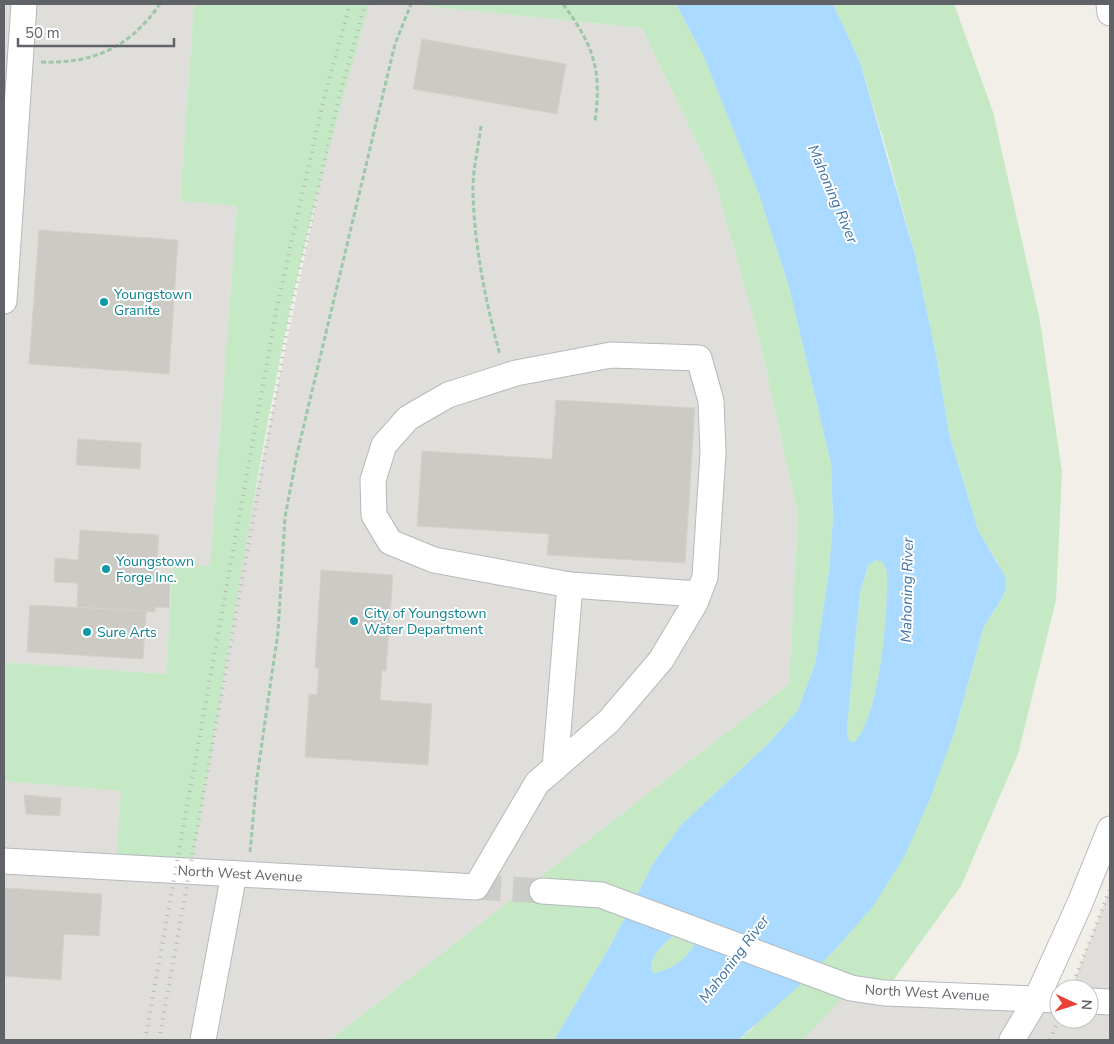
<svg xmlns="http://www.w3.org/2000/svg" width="1114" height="1044" font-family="'Nunito Sans',sans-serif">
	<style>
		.industrial { fill: #e0deda }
		.green { fill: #c5e8c5 }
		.water { fill: #aadaff; fill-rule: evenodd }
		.building { fill: #cccac5; stroke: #d6d1c6 }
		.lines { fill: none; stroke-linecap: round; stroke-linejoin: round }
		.minor-tunnel { stroke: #ccccc8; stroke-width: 25; stroke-dasharray: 25 12; stroke-linecap: butt }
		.minor-casing { stroke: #b5b8bc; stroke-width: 27 }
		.path { stroke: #9cc7a9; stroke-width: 3; stroke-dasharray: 5 2.5; stroke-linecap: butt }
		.minor { stroke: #fff; stroke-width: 25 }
		.rail { stroke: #b6b7b8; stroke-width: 4; stroke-dasharray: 1 6; stroke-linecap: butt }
		.culture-dot { fill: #0f9aa8; stroke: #fff; stroke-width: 2 }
		.labels { text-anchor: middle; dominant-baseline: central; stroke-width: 4; stroke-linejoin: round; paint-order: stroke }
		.culture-label { font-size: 14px; fill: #0d838f; stroke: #fff; text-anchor: start }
		.street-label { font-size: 14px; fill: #5f6368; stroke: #fff }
		.water-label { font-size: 15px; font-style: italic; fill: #4174aa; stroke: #fff }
	</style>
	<rect width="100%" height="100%" fill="#f1efe8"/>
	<!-- industrial -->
	<g class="industrial">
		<polygon points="4,4 194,4 180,201 237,206 210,567 173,564 166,674 4,662"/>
		<polygon points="368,4 404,4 642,28 715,181 760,342 798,515 789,684 330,1040 4,1040 4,781 121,791 191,871 247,534 335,111"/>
		<polygon points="1110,889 1110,1040 803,1040 851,988 1059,1000 1059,1019 1089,1019 1089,989 1071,989"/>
	</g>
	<!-- green -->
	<g class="green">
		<path d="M194 4H369C341 105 312 207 290 310 251 496 224 684 191 871L116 867 121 791 4 781V662L166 674 173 564 210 566 237 206 180 201Z"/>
		<polygon points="404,4 676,4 704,57 759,194 789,287 831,463 833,520 829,572 815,664 798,710 770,742 681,825 654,862 610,946 554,1040 330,1040 789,684 798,515 760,342 715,181 642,28"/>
		<polygon points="833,4 954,4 993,112 1040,321 1062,472 1056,600 1018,754 961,886 884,993 851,989 803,1040 738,1040 753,1028 955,730 984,626 1002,598 998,563 978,530 949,434 937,360 915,255 888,155 860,62"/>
		<path d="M876 560 883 562 887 572C888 612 881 713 855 742H851L847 737V727L860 593 868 565Z"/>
		<path d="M675 934 697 939C688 959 674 968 654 973L651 970C651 954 664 944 675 934Z"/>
	</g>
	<!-- water -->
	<path class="water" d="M676 4H833L860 62 915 255 937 360 949 434 978 530 1005 576 1006 588 1002 598 984 626 955 730 929 801 905 855 874 905 839 945 800 985 738 1040H554L610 946 654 862 681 825 770 742 798 710 815 664 829 572 833 520 831 463 789 287 759 194 704 57ZM876 560 883 562 887 572C888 612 881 713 855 742H851L847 737V727L860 593 868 565ZM675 934 697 939C688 959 674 968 654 973L651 970C651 954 664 944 675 934Z"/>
	<!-- building -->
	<g class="building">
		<polygon points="422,39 566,64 557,114 413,89"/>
		<polygon points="39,230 178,240 169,374 29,364"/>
		<polygon points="556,400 695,408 685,563 547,555 549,534 417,526 422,451 552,459"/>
		<polygon points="78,439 141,443 140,469 76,465"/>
		<polygon points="80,530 159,535 156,579 170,580 169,608 155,607 155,612 77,607 78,583 54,582 55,558 78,560"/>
		<polygon points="321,570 393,575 386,671 382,670 380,700 432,704 428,765 305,757 309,694 317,695 319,668 315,668"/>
		<polygon points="30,605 146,611 143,659 27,652"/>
		<polygon points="24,795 61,798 60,816 26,814"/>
		<polygon points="4,888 102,894 99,936 64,934 61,980 4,976"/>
	</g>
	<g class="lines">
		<!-- minor-tunnel -->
		<polyline class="minor-tunnel" points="476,887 542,891"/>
		<!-- minor casing -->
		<g class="minor-casing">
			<g id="minor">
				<polyline points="1109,4 1110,13"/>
				<polyline points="4,301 24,4"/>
				<polyline points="555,768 570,585"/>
				<polyline points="4,861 476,887 537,783 609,721 661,660 695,603 705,577 713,453 711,401 699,358 611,355 516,373 448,395 408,418 384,445 373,480 374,515 390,542 434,560 570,585 698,594"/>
				<polyline points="542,891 601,895 851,988 884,993 1059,1000"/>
				<polyline points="1089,1001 1110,1002"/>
				<polyline points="203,1040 234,874"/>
				<polyline points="1012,1040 1037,998 1080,903 1110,829"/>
			</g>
		</g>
		<!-- path -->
		<g class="path">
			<path d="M563 4C594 46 602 70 595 122"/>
			<path d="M41 62C94 64 130 47 160 4"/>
			<path d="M481 126C478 149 472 173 473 195 475 250 486 303 500 355"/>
			<polyline points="250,852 257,777 278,632 285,517 297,454 395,44 411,4"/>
		</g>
		<!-- minor -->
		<use href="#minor" class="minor"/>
		<!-- rail -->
		<g class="rail">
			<polyline points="1071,989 1110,889"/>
			<polyline points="145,1040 277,307 323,102 350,4"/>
			<polyline points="159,1040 291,310 337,105 365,4"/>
			<polyline points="1050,1040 1059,1018"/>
		</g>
	</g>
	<!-- markers -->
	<g class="culture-dot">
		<circle cx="104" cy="302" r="5"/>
		<circle cx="106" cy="569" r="5"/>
		<circle cx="354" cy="621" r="5"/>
		<circle cx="87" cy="632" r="5"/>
	</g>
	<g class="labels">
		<!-- culture labels -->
		<g class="culture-label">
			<text x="114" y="294">Youngstown<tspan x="114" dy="16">Granite</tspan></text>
			<text x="116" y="561">Youngstown<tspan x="116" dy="16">Forge Inc.</tspan></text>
			<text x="364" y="613">City of Youngstown<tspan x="364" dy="16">Water Department</tspan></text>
			<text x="97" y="632">Sure Arts</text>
		</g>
		<!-- street labels -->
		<g class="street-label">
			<text transform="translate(240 874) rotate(3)">North West Avenue</text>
			<text transform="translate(927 993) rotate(3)">North West Avenue</text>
		</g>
		<!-- water labels -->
		<g class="water-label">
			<text transform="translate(833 194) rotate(67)">Mahoning River</text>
			<text transform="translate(907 590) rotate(-89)">Mahoning River</text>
			<text transform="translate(734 959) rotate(-53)">Mahoning River</text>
		</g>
	</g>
	<!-- border -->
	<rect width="1114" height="1044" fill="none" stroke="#5f6368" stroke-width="10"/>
	<!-- north arrow -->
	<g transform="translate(1074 1004) rotate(94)"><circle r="24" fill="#ffffff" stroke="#bfc1c3"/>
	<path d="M0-4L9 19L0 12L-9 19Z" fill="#ea4335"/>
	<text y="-8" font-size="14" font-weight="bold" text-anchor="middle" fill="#5f6368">N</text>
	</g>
	<!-- scale -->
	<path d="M18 38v8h156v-8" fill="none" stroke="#5f6368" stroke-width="2.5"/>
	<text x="25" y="38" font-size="15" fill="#5f6368" stroke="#ffffff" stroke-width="4" paint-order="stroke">50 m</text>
</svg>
